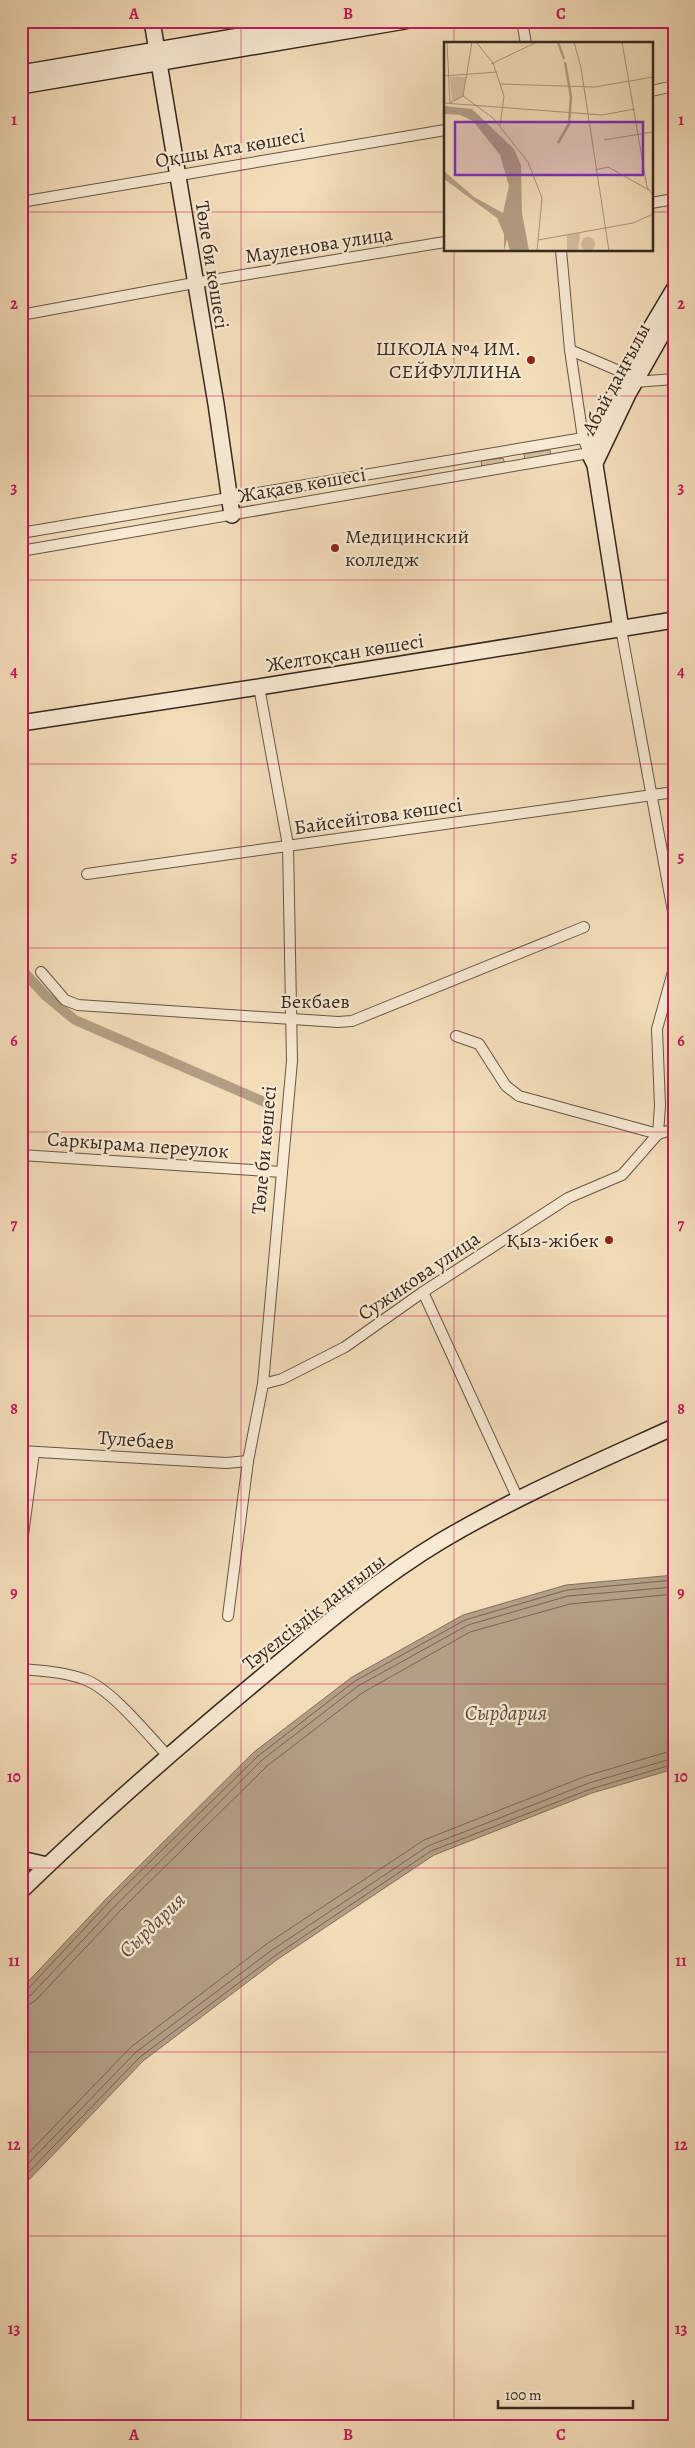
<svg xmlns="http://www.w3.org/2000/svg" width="695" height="2448" font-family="Alegreya,serif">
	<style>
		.green { fill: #d3be9f; stroke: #857360 }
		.water { fill: #b39f85; stroke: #816f5d }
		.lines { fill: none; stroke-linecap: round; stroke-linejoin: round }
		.shore { stroke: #756453; stroke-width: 1 }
		.canal { stroke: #b39f85; stroke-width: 10 }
		.street-casing { stroke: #665547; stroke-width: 12 }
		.secondary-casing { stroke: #372821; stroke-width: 18 }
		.street { stroke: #f7e9d2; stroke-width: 10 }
		.secondary { stroke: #f7e9d2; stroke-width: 15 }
		.grid { fill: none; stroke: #c2185b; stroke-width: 1; stroke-opacity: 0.55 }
		.poi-dot { fill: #8f2418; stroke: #f7e9d2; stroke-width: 2 }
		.labels { text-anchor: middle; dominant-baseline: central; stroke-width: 4.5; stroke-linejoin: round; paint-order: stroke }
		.street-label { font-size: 20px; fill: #372821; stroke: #f7e9d2 }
		.poi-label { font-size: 20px; fill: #372821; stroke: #f7e9d2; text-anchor: end }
		.water-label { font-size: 21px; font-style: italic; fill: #5c4c3f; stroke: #f7e9d2 }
		.inset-river { fill: none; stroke: #b39f85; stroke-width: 2.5 }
		.inset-road { fill: none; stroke: #a8957c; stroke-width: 1 }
		.view { fill: #7b2cbf; fill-opacity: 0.15; stroke: #7b2cbf; stroke-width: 2.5 }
		.inset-edge { fill: none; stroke: #372821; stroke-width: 2.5 }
		.neatline { fill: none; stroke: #c2185b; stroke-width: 2 }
		.grid-label { font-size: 16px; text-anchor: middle; font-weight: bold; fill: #c2185b }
	</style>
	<rect width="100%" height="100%" fill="#f3ddb9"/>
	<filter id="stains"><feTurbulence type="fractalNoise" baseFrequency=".004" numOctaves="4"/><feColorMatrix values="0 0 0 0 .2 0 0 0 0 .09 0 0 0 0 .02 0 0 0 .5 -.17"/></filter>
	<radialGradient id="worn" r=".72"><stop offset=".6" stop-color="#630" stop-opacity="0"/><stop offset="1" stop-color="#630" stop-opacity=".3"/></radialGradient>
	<!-- green -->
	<g class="green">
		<polygon points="550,450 551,456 525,461 524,454"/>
		<polygon points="503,458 505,464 482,468 481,461"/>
	</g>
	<!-- water -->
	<polygon class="water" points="674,1575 674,1769 592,1793 434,1855 278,1959 143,2061 21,2188 21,1989 107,1898 254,1752 352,1677 463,1615 566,1585"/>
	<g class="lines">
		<!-- shore -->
		<g class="shore">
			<polyline points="21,1992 27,1990 110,1901 258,1756 355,1681 465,1620 567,1590 674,1580"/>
			<polyline points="21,1998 31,1995 115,1906 262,1760 358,1686 468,1625 568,1596 674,1587"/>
			<polyline points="21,2006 30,2004 36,2000 120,1911 267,1766 362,1693 470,1632 570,1604 674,1594"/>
			<polyline points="21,2161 131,2047 268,1943 424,1840 586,1776 674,1750"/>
			<polyline points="21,2171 136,2052 272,1950 428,1846 589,1783 674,1758"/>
			<polyline points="21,2180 140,2057 276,1955 431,1851 591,1789 674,1764"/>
		</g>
		<!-- canal -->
		<polyline class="canal" points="21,969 46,996 75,1020 269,1104"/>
		<!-- street casing -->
		<g class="street-casing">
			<g id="street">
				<polyline points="522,21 526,44"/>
				<polyline points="651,91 674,86"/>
				<polyline points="21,202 445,130"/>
				<polyline points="651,203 674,199"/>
				<polyline points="21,315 194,283 445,242"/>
				<polyline points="570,350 624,373 635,382 674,379"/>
				<polyline points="21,533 583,438"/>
				<polyline points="21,551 589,453 583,438 570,350 561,250"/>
				<polyline points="621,629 674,917"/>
				<polyline points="87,874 674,792"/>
				<polyline points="41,972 65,1000 78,1005 338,1022 352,1021 584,927"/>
				<polyline points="456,1036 479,1044 506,1086 519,1096 658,1134"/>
				<polyline points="658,1134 660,1106 657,1029 674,968"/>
				<polyline points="658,1134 674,1129"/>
				<polyline points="21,1155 282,1172"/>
				<polyline points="423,1292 518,1499"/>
				<polyline points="263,1384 282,1379 345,1347 423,1292 568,1198 622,1175 658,1134"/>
				<polyline points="21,1451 226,1463 248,1461"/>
				<polyline points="21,1550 34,1452"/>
				<polyline points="228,1616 248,1461 263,1384 292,1061 288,845 259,687"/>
				<path d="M21 1669C43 1671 66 1672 86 1680 112 1690 148 1735 168 1756"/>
			</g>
		</g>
		<!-- secondary casing -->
		<g class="secondary-casing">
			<g id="secondary">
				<polyline points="152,21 216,404 232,515"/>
				<polyline points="21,73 328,21"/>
				<polyline points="21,86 405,21"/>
				<polyline points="596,461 628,394 674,313"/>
				<polyline points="621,629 595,465 589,453 624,373 674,289"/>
				<polyline points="21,723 259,687 674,620"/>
				<polyline points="21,1859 47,1865"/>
				<path d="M21 1891C95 1819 172 1752 251 1686 312 1635 373 1582 441 1541 515 1497 595 1463 674 1427"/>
			</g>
		</g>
		<!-- street -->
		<use href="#street" class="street"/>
		<!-- secondary -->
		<use href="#secondary" class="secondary"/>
	</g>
	<!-- grid -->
	<path class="grid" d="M241 21V2427M454 21V44M21 212H445M651 212H674M454 250V2427M21 396H674M21 580H674M21 764H674M21 948H674M21 1132H674M21 1316H674M21 1500H674M21 1684H674M21 1868H674M21 2052H674M21 2236H674"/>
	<!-- markers -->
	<g class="poi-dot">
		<circle cx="531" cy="360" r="5"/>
		<circle cx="335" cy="548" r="5"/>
		<circle cx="609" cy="1240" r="5"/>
	</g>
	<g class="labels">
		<!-- street labels -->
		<g class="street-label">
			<text transform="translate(230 148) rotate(-10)">Оқшы Ата көшесі</text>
			<text transform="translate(319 245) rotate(-9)">Мауленова улица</text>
			<text transform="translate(212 265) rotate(81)">Төле би көшесі</text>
			<text transform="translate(616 379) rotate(-62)">Абай даңғылы</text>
			<text transform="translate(302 485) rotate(-10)">Жақаев көшесі</text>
			<text transform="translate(345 653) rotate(-9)">Желтоқсан көшесі</text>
			<text transform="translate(378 816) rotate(-8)">Байсейітова көшесі</text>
			<text x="315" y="1001">Бекбаев</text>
			<text transform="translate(138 1145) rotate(4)">Саркырама переулок</text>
			<text transform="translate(264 1150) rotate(-85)">Төле би көшесі</text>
			<text transform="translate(419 1276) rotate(-34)">Сужикова улица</text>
			<text transform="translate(136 1440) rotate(4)">Тулебаев</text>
			<text transform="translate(314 1612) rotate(-38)">Тәуелсіздік даңғылы</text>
		</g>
		<!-- poi labels -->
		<g class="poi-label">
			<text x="521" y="348">ШКОЛА №4 ИМ.<tspan x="521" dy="23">СЕЙФУЛЛИНА</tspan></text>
			<text x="345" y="536" text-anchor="start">Медицинский<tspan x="345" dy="23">колледж</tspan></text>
			<text x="599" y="1240">Қыз-жібек</text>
		</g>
		<!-- water labels -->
		<g class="water-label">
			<text x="506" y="1713">Сырдария</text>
			<text transform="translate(152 1925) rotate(-44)">Сырдария</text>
		</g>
	</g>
	<!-- overview -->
	<g transform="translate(444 42)">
		<rect width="209" height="209" fill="#f3ddb9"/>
		<path d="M6 35H22L19 54 8 60ZM136 191 134 209H123V193ZM137 202a7 7 0 1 1 14 0a7 7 0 1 1-14 0Z" fill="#d3be9f"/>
		<path d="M0 64 28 67 70 107 77 123 78 171 85 209H66L63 197 60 209V192L53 176 0 137V129L30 155 59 171 65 144 56 113 29 79 16 73 0 72Z" fill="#b39f85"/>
		<path class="inset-river" d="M114 0 120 17M114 101 125 82 126 69 127 55 121 20"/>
		<path class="inset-road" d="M3 0 6 62M32 0 49 21 60 54 56 84M130 0 137 26 165 209M178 0 203 145 209 153M47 22 93 0M0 34 53 30M186 39 209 35M56 42 151 45 185 39M19 54 49 76 84 120 98 156 93 209M0 61 158 73 191 67M6 61 19 54 28 0M160 98 209 90M151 128 164 125 205 148M94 198 189 181 209 172"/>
		<path class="view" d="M11 80H199V133H11Z"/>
		<rect width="209" height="209" class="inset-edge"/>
	</g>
	<!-- margin -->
	<rect width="695" height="2448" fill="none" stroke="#f3ddb9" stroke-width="55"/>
	<!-- scale -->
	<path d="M498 2400v8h135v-8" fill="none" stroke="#372821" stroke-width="2.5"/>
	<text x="505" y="2400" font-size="15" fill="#372821" stroke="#f7e9d2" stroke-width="4" paint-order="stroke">100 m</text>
	<rect x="28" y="28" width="640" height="2392" class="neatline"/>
	<g class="grid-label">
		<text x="134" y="19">A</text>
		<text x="348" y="19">B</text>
		<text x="561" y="19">C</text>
		<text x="14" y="125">1</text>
		<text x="681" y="125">1</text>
		<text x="14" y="309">2</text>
		<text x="681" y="309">2</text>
		<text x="14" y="493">3</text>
		<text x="681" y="493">3</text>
		<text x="14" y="677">4</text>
		<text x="681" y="677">4</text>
		<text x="14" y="862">5</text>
		<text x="681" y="862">5</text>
		<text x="14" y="1046">6</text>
		<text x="681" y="1046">6</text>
		<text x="14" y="1230">7</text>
		<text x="681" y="1230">7</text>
		<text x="14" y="1414">8</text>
		<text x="681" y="1414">8</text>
		<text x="14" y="1598">9</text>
		<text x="681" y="1598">9</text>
		<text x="14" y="1782">10</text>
		<text x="681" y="1782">10</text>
		<text x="14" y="1966">11</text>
		<text x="681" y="1966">11</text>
		<text x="14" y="2150">12</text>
		<text x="681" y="2150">12</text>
		<text x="14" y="2334">13</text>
		<text x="681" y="2334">13</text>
		<text x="134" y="2440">A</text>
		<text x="348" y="2440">B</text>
		<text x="561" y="2440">C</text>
	</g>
	<rect width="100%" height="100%" filter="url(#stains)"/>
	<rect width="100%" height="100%" fill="url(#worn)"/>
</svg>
